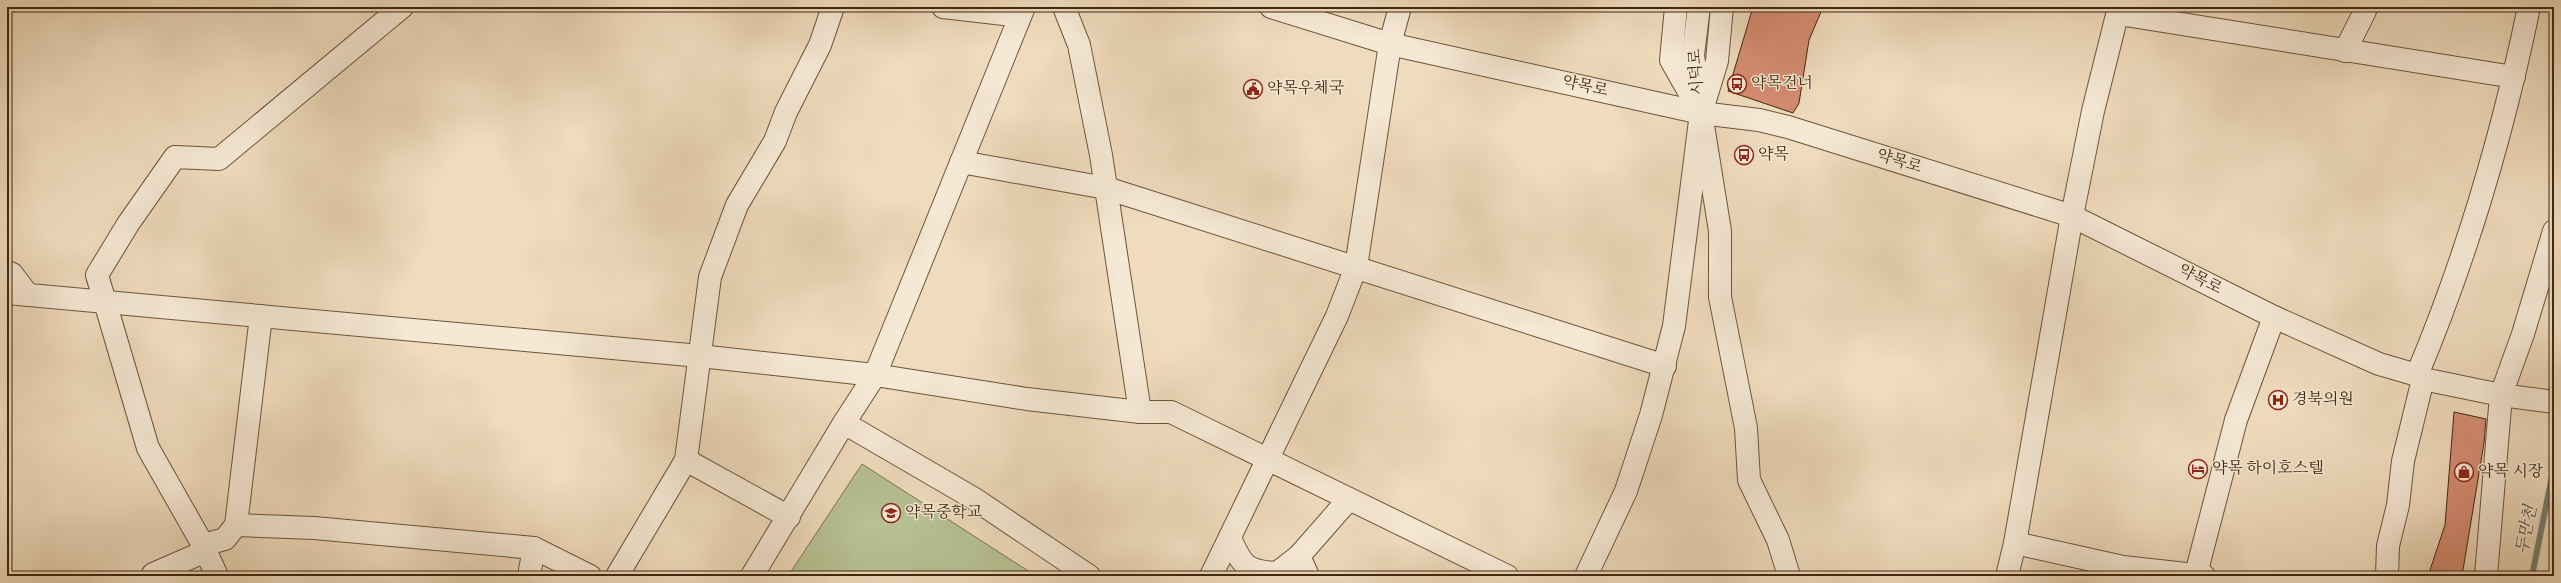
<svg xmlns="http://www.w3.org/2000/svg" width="2561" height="583" font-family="'IM FELL English','Noto Serif KR',serif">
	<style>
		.green { fill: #b7c193; stroke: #7b7451 }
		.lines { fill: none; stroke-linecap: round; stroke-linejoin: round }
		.stream { stroke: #768072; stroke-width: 6 }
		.building { fill: #d58c72; stroke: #3f280f }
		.minor-casing { stroke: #6b553a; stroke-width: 24 }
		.minor { stroke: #f5e8d4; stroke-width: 22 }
		.labels { text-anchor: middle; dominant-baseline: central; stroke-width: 3; stroke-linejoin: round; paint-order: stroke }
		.street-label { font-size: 16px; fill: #3f280f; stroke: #f5e8d4 }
		.poi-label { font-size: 16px; fill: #3f280f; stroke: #f5e8d4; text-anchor: start }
		.water-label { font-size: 17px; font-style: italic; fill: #564d38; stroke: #f5e8d4 }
	</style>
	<rect width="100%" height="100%" fill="#efdbbd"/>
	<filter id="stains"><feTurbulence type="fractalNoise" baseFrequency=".005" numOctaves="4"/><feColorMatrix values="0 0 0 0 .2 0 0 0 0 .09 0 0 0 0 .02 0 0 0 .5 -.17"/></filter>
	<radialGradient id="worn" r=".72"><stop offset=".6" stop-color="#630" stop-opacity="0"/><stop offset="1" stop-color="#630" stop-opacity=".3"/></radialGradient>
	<!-- green -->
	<polygon class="green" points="862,464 1036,576 788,576"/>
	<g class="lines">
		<!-- stream -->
		<polyline class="stream" points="2532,576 2554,466"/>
	</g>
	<!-- building -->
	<g class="building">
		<polygon points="1753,7 1823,7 1809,40 1799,103 1793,113 1728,91"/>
		<polygon points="2454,412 2486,419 2484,443 2462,576 2428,576 2445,525"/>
	</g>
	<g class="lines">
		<!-- minor casing -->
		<g class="minor-casing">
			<g id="minor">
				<polyline points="943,7 1020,16"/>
				<polyline points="1064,7 1079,45 1101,155 1140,412"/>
				<polyline points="1271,7 1390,44 1701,113 1759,120 1788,127 2072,216 2274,317 2379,364 2417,375 2423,379 2501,395 2554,402"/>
				<polyline points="1676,7 1671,60 1701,113 1720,231 1720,297 1746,428 1749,480 1778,540 1789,576"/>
				<polyline points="1699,7 1693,55 1699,101"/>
				<polyline points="2119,14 2514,77"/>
				<polyline points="2345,51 2365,11"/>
				<polyline points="961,162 1106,188 1665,366"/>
				<polyline points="7,272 12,274 28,295"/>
				<polyline points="7,293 700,356 875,375 1027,399 1140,412 1171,412 1507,576"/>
				<polyline points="261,316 236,525 314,528 534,548 590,576"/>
				<path d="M2417 375C2467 256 2503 133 2529 7"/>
				<polyline points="844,423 973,498 1089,576"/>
				<polyline points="686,460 789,517"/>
				<path d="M1230 538C1242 565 1245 571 1276 573"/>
				<polyline points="2015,543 2123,567 2204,576"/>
				<polyline points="203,545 225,539 236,525"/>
				<polyline points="1299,556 1308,576"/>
				<polyline points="153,574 206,551"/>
				<polyline points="2196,574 2236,420 2274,317"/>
				<polyline points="217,576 203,545 148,448 97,275 128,224 175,157 219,159 402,7"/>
				<polyline points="529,576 534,548"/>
				<polyline points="617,576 686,460 710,277 737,205 775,141 786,112 820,45 833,7"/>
				<polyline points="752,576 844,423 875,375 1024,7"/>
				<polyline points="1211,576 1337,316 1356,267 1390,44 1400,7"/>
				<polyline points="1273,576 1299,556 1349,499"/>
				<polyline points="1586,576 1626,491 1651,415 1674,326 1701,113 1717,61 1722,7"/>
				<polyline points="2007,576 2015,543 2072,216 2093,111 2119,7"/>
				<polyline points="2387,576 2388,546 2398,505 2403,461 2423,379"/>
				<polyline points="2486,576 2501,395 2523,334 2554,231"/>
			</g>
		</g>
		<!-- minor -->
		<use href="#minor" class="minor"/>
	</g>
	<!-- icons -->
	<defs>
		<g id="bus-ring" transform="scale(1)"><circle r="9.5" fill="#f5e8d4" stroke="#8f2418" stroke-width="1.5"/><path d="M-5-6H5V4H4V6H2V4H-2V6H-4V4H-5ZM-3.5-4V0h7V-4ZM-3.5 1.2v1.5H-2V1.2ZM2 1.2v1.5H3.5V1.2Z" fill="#8f2418"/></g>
		<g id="civic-ring" transform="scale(1)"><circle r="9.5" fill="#f5e8d4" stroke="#8f2418" stroke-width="1.5"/><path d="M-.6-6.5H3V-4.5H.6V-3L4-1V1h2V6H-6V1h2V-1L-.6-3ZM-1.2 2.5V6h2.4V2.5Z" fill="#8f2418"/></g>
		<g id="hospital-ring" transform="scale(1)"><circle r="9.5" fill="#f5e8d4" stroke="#8f2418" stroke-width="1.5"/><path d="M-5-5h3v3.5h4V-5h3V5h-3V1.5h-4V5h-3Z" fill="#8f2418"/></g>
		<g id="hotel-ring" transform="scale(1)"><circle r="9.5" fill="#f5e8d4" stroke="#8f2418" stroke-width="1.5"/><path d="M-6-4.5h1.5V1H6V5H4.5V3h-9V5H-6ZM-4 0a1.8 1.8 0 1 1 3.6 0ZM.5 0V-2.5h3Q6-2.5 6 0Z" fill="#8f2418"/></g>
		<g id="shop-ring" transform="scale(1)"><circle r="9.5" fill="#f5e8d4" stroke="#8f2418" stroke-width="1.5"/><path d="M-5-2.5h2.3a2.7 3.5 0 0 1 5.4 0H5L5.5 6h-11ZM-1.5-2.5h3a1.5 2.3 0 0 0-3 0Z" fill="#8f2418"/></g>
		<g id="school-ring" transform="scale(1)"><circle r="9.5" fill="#f5e8d4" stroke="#8f2418" stroke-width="1.5"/><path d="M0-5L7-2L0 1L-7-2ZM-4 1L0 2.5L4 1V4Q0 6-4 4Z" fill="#8f2418"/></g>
	</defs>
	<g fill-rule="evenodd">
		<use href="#bus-ring" x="1737" y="84"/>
		<use href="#civic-ring" x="1253" y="89"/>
		<use href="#bus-ring" x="1744" y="155"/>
		<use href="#hospital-ring" x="2278" y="400"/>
		<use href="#hotel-ring" x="2198" y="469"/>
		<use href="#shop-ring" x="2464" y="472"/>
		<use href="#school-ring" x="891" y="513"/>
	</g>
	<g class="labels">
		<!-- street labels -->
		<g class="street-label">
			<text transform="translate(1697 72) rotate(-94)">시덕로</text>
			<text transform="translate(1585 87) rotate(12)">약목로</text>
			<text transform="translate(1899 162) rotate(17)">약목로</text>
			<text transform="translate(2200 280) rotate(27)">약목로</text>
		</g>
		<!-- poi labels -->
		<g class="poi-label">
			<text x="1751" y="84">약목건너</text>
			<text x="1267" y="89">약목우체국</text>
			<text x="1758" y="155">약목</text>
			<text x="2292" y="400">경북의원</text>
			<text x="2212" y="469">약목 하이호스텔</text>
			<text x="2478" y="472">약목 시장</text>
			<text x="905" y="513">약목중학교</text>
		</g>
		<!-- water labels -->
		<g class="water-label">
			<text transform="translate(2527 530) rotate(-79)">두만천</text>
		</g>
	</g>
	<!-- margin -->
	<rect width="2561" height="583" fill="none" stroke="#efdbbd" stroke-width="24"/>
	<rect x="8" y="8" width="2545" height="567" fill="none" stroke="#3f280f" stroke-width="2"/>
	<rect x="12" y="12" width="2537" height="559" fill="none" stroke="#3f280f"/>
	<rect width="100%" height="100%" filter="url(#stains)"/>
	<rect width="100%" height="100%" fill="url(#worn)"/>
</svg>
